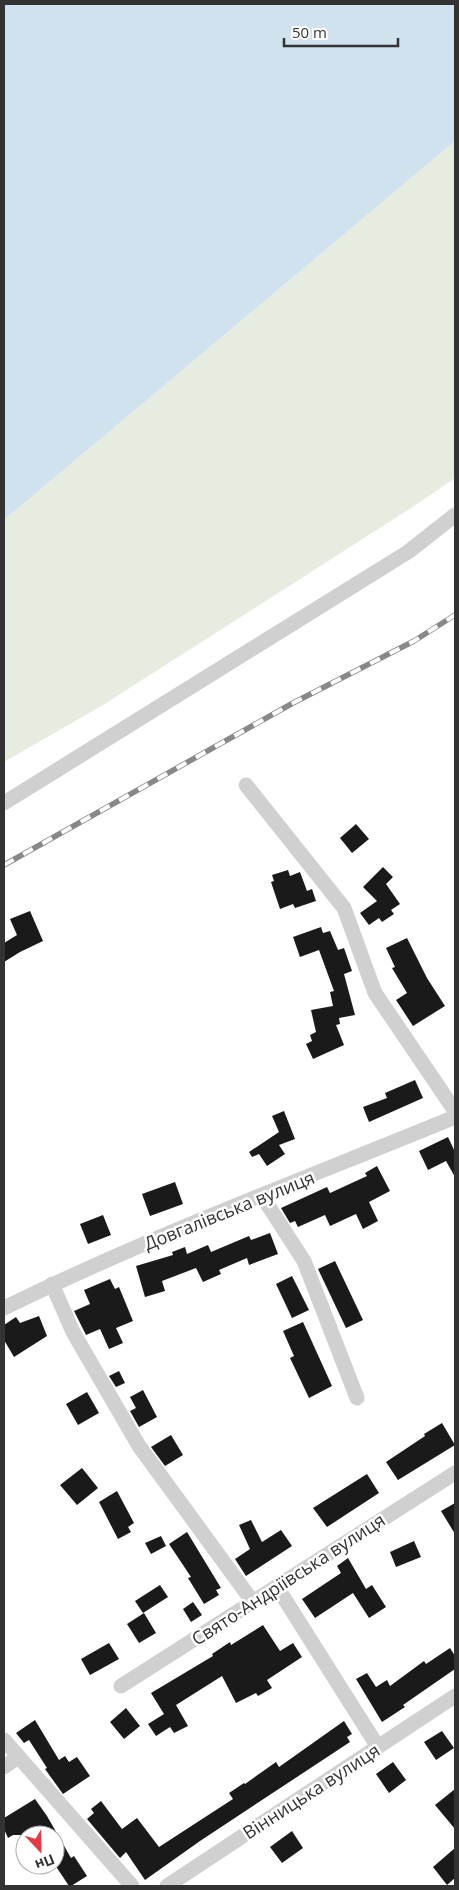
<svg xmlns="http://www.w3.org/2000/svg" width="459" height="1890" font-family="'Open Sans',sans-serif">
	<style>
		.green { fill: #e6ecdf }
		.water { fill: #cfe2ee }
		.building { fill: #1a1a1a }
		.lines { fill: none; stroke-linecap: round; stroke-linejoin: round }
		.minor { stroke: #d0d0d0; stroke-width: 15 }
		.rail-casing { stroke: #888; stroke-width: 5.5 }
		.rail { stroke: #fff; stroke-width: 4; stroke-dasharray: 11; stroke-linecap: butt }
		.labels { text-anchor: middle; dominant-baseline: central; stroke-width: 5; stroke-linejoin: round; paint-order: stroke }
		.street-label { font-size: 18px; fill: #333; stroke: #fff }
	</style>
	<rect width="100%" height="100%" fill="#fff"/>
	<!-- green -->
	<polygon class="green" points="455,141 455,478 411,508 103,705 4,762 4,520"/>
	<!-- water -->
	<polygon class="water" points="4,4 455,4 455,141 4,520"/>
	<!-- building -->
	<g class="building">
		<polygon points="356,824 369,839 352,853 340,838"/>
		<polygon points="383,867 393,877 386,884 400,904 391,910 394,914 382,922 379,918 369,925 360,913 377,901 363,887"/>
		<polygon points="288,870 290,876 300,872 307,891 312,889 316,901 295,908 293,904 280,909 271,882 274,881 272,875"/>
		<polygon points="30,911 43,941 20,952 4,962 4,943 17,935 10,919"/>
		<polygon points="321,927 323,933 330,931 338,950 344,948 352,971 344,974 355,1015 339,1018 340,1024 336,1025 344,1045 313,1059 306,1044 312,1041 310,1035 316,1032 311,1010 333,1006 330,992 334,991 319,950 300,957 293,937"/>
		<polygon points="407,938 427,978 445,1006 413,1026 396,1000 407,993 392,968 395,967 386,948"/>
		<polygon points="415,1080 423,1098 369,1122 363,1107 387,1098 385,1093"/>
		<polygon points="284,1111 295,1139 279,1145 285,1154 267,1166 259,1154 252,1157 249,1152 279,1132 272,1116"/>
		<polygon points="448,1137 455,1152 455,1177 446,1161 428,1170 419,1151"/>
		<polygon points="377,1166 390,1191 369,1202 378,1221 363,1229 356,1214 330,1226 325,1215 298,1227 295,1221 290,1223 281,1208 327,1187 330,1193 367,1176 365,1173"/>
		<polygon points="175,1182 183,1204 150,1216 142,1194"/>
		<polygon points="103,1215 111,1235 88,1244 80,1224"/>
		<polygon points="270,1233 278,1254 249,1265 247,1258 219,1270 221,1274 203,1282 196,1268 162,1281 165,1291 145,1297 136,1266 173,1255 172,1252 185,1247 187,1254 208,1245 211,1252 249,1236 251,1240"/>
		<polygon points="335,1261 363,1320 346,1328 318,1269"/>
		<polygon points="292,1276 309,1310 292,1318 276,1284"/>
		<polygon points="110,1279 115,1289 119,1287 133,1321 116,1328 123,1343 109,1349 100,1329 86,1335 74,1311 90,1304 84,1290"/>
		<polygon points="39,1316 47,1336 14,1357 4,1340 4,1325 16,1317 20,1323"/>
		<polygon points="303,1322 332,1386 309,1398 290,1358 294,1356 283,1331"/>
		<polygon points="119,1371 125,1383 116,1387 109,1376"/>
		<polygon points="143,1390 157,1417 139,1427 130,1411 136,1408 130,1397"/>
		<polygon points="87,1392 99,1413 78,1425 66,1404"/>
		<polygon points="442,1423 455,1445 398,1480 386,1462 425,1436 424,1434"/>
		<polygon points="171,1435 183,1455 165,1466 151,1447"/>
		<polygon points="82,1468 98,1488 77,1505 60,1485"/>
		<polygon points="367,1474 379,1493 327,1527 313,1508"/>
		<polygon points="117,1491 134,1523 128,1527 131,1532 118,1539 99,1502"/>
		<polygon points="455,1503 455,1534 441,1511"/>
		<polygon points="251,1520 262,1542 281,1530 292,1546 246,1576 235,1559 250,1549 239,1525"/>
		<polygon points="187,1532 221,1588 216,1590 219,1595 204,1604 188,1578 191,1577 169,1544"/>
		<polygon points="161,1536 166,1546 151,1554 145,1543"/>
		<polygon points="414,1541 421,1557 396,1567 390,1552"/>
		<polygon points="348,1558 366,1589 372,1585 386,1607 369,1618 353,1593 315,1618 302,1599 341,1573 337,1566"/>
		<polygon points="160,1585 168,1597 143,1613 135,1601"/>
		<polygon points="193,1602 202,1615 191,1622 183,1609"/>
		<polygon points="144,1613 156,1633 139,1643 127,1624"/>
		<polygon points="263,1625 280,1651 293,1643 302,1657 267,1680 272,1688 258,1696 256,1693 236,1703 222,1676 176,1705 188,1726 174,1733 170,1727 156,1736 148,1724 164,1714 151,1693 213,1656 212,1654 230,1642 231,1645"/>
		<polygon points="109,1643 119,1659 90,1675 81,1659"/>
		<polygon points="450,1648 455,1656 455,1669 403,1705 405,1707 382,1722 356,1679 367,1673 376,1687 387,1680 390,1686 424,1661 426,1664"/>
		<polygon points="126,1708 140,1726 124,1739 110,1722"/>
		<polygon points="35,1720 59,1760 65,1756 69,1762 77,1757 90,1776 63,1794 45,1769 47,1768 29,1740 24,1743 16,1733"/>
		<polygon points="344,1721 352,1734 347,1737 350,1742 200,1841 145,1880 126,1852 120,1858 87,1819 94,1813 91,1809 101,1801 122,1829 137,1818 159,1847 233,1799 229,1793 244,1783 245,1784 276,1762 279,1767"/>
		<polygon points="442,1731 454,1748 436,1760 424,1742"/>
		<polygon points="393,1762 406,1780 389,1793 376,1774"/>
		<polygon points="455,1789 455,1829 435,1805"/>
		<polygon points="35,1799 47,1816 71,1858 74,1856 87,1876 71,1886 69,1886 55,1865 55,1835 13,1835 8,1838 4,1829 4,1818"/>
		<polygon points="292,1831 303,1848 282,1863 270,1847"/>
		<polygon points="455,1848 455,1878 447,1885 433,1867"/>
	</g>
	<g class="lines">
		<!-- minor -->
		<g class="minor">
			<polyline points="246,785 344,908 375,993 455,1111"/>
			<polyline points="4,803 408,552 455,515"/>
			<polyline points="262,1196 304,1261 357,1398"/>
			<polyline points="52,1284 73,1332 139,1446 253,1602"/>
			<path d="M4 1308C151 1236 304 1179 455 1117"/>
			<polyline points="277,1587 378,1747"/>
			<polyline points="121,1686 455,1473"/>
			<polyline points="4,1740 132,1886"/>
			<polyline points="4,1767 18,1757"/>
			<polyline points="167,1886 455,1696"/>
		</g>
		<!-- rail casing -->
		<g class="rail-casing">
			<polyline id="rail" points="4,865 293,703 414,641 455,615"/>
		</g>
		<!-- rail -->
		<use href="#rail" class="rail"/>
	</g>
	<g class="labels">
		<!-- street labels -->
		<g class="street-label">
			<text transform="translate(229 1210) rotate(-22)">Довгалівська вулиця</text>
			<text transform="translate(288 1579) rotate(-33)">Свято-Андріївська вулиця</text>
			<text transform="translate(311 1791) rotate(-33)">Вінницька вулиця</text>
		</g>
	</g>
	<!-- border -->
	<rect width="459" height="1890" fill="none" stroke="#333333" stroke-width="10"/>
	<!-- north arrow -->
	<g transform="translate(40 1850) rotate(158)"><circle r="24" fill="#ffffff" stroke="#adadad"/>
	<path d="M0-4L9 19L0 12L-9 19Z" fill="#e63946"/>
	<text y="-8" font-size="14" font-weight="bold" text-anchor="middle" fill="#333333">Пн</text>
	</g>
	<!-- scale -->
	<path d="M284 38v8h114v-8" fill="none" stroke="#333333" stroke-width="2.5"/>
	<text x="292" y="38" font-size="15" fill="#333333" stroke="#ffffff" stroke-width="4" paint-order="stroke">50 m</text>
</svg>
